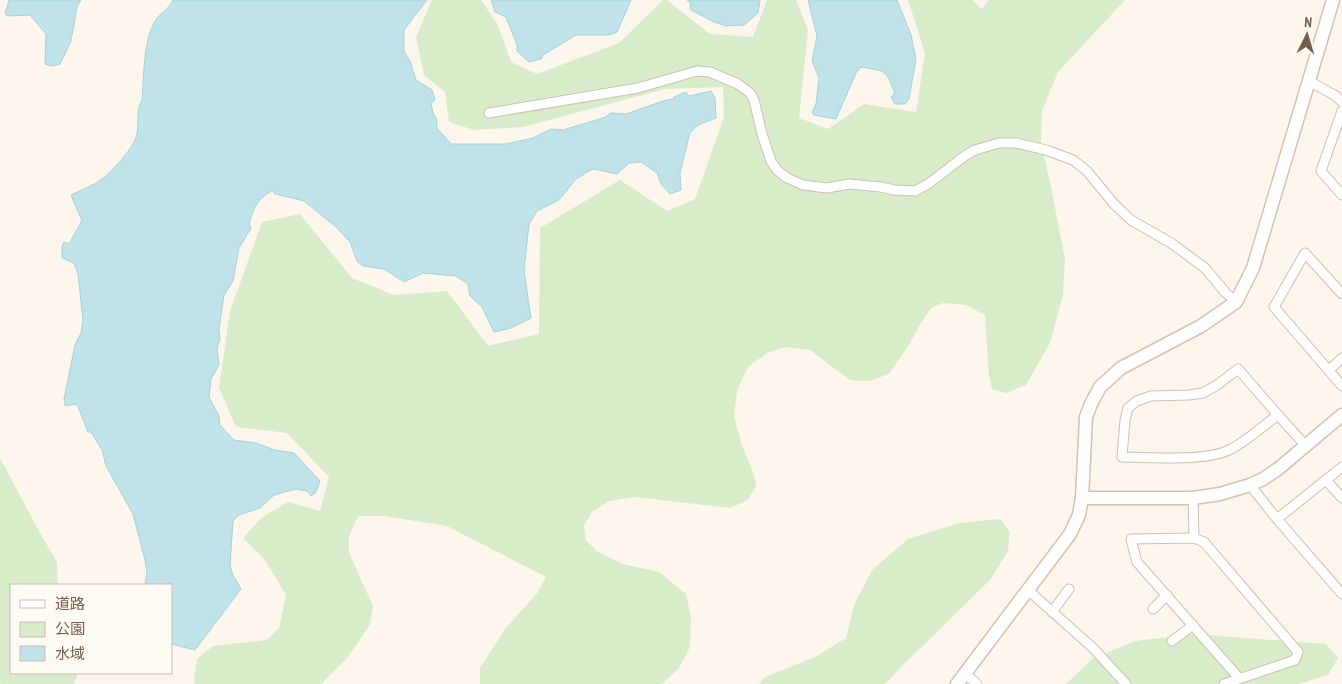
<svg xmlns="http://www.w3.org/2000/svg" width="1342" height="684" font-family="'PT Sans Narrow','Noto Sans JP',sans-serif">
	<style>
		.green { fill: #d8ecc9 }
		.water { fill: #bfe3e8; stroke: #a5d3da }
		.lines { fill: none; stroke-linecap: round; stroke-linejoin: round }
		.street-casing { stroke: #d1beb0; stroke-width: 11 }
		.secondary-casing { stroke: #d6c0b0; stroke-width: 15 }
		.street { stroke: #fff; stroke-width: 9 }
		.secondary { stroke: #fff; stroke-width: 12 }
	</style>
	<rect width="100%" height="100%" fill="#fdf6ec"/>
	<!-- green -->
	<g class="green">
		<polygon points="432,0 481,0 498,25 511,62 537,74 619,43 663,0 667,0 710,34 753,37 767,0 796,0 808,30 799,118 828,129 864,104 916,112 925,53 908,0 972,0 982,9 988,0 1125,0 1058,72 1042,111 1041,143 1050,182 1065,259 1063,295 1050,343 1026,385 1006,393 992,389 989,376 985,315 966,305 943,303 931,308 919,326 909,345 889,374 869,381 850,380 810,350 785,347 767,353 748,367 737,391 734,416 742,446 754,474 756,486 748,500 730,508 636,497 609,501 592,512 584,526 586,540 598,552 623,564 659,572 686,594 691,618 690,647 679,668 662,684 480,684 480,668 505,629 538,592 546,577 447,526 385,516 358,516 349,536 349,553 373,606 370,625 347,658 321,684 195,684 194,681 197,659 213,646 267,640 279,628 286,595 265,560 243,538 262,517 288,502 320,511 329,477 287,433 236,427 219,388 230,311 262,222 300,214 352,278 394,295 447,291 488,346 539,334 540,228 620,180 667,211 695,199 724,117 723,87 665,89 523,127 474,130 449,122 445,92 424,75 416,37"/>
		<polygon points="0,458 40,533 57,562 58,585 11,585 11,673 78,673 74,684 1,684 0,682"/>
		<polygon points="1000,519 1010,532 1008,551 990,580 903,665 885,684 759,684 765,677 815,657 846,638 854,605 872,570 908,539 960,523"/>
		<polygon points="1194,634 1326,644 1338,658 1328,675 1298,684 1066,684 1092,659 1135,641"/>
	</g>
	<!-- water -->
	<g class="water">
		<polygon points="9,0 81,0 77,6 72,36 69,38 72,39 60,64 53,66 45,64 46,34 30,15 8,16 5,14"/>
		<path d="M173 0H427L404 30V51L410 61 416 80 432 90 435 100 431 103 433 113 437 120V128L451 144H506L533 138 551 129 563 130 606 117 610 113 626 114 666 100 674 99V97L686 92 689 96 711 91 715 98 716 118 698 125 690 133 680 173 681 190 670 194 661 184 657 173 641 162 629 163 617 174 594 169 589 171 576 179 559 200 537 211 529 224 524 271 531 318 511 328 494 332 482 307 470 296 468 284 456 276 423 273 404 282 384 269 363 266 357 261 350 242 335 226 304 201 275 194 272 191C257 198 254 209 249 223L251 228 239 248 233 281 224 295 219 329 220 340 217 348 219 365 211 379 209 397 219 416 220 425 234 440 256 443 275 450 294 453 320 481 316 492 311 496 307 491 296 489 274 495 260 508 239 515 233 521 230 566 233 575 241 589 195 650 171 644V585H145L147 572 145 560 133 514 106 466 102 450 91 432H88L77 404 65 406 64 399 75 345 81 333 83 320 78 274 74 263 62 258V247L64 242 69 244 82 221 71 195C81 190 93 186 102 179 112 172 135 146 137 134 139 122 136 110 142 100 144 77 143 41 155 21 160 13 169 9 173 0Z"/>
		<polygon points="491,0 631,0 617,32 609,35 576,35 543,55 541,59 529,62 517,51 517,45 506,17 495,12"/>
		<polygon points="687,0 760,0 758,13 744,25 726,26 712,21 691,10 690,2"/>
		<path d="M808 0H897L911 35 916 59 909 99 905 104H895L891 97 895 94C885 68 887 72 861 67L856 73 836 119 814 115 812 113 816 104 819 78 812 61 817 36Z"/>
	</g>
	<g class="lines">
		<!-- street casing -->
		<g class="street-casing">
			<g id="street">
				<polyline points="1309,81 1336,96 1342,102"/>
				<polyline points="1342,111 1321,171 1342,195"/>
				<polyline points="489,113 638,88 697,71 710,72 738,84 750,93 754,100 762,134 771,161 777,170 787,178 803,185 827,188 849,184 881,187 894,190 915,191 928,184 966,155 975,150 999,143 1016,143 1046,150 1073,160 1087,171 1114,204 1131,220 1171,243 1205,268 1225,292 1236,302"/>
				<polyline points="1342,294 1305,253 1274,307 1342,386"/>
				<path d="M1238 369 1278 415C1263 426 1248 440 1231 449 1209 462 1149 457 1122 457L1125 420 1128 408 1137 401 1151 396 1189 395 1203 393 1217 385Z"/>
				<polyline points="1329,370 1342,358"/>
				<polyline points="1278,415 1306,446"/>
				<polyline points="1326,480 1342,498"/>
				<polyline points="1250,485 1277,519 1342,467"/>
				<polyline points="1193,498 1194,538"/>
				<polyline points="1277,519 1342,594"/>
				<polyline points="1028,590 1093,648 1126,684"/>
				<polyline points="1153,609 1167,595"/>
				<polyline points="1052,612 1069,589"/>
				<polyline points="1172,641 1193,625"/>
				<polyline points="965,673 977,684"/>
				<polyline points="1224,684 1295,660 1298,652 1204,542 1194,538 1131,539 1137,562 1239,678"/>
			</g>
		</g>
		<!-- secondary casing -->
		<g class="secondary-casing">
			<g id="secondary">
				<polyline points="1082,498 1193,498 1220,494 1250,485 1263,479 1278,469 1342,415"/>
				<polyline points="957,684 1070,534 1079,515 1082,498 1086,417 1091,404 1100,387 1121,368 1201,326 1236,302 1253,268 1333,0"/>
			</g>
		</g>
		<!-- street -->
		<use href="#street" class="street"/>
		<!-- secondary -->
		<use href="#secondary" class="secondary"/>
	</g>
	<!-- legend -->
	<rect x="10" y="584" width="162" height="90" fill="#fffaf3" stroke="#cabbb1"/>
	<rect x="20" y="600" width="25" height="8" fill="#ffffff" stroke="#cabbb1"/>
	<text x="55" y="609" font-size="15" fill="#7a5c4d">道路</text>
	<rect x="20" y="622" width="25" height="15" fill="#d8ecc9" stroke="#cabbb1"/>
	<text x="55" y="634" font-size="15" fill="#7a5c4d">公園</text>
	<rect x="20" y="646" width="25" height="15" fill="#bfe3e8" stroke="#cabbb1"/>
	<text x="55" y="659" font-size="15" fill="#7a5c4d">水域</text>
	<!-- north arrow -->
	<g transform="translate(1307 35) rotate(5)" stroke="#fffaf3" stroke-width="4" paint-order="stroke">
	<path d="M0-4L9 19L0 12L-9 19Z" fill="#7a5c4d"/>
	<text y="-8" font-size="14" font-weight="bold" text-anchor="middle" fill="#7a5c4d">N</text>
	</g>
</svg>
